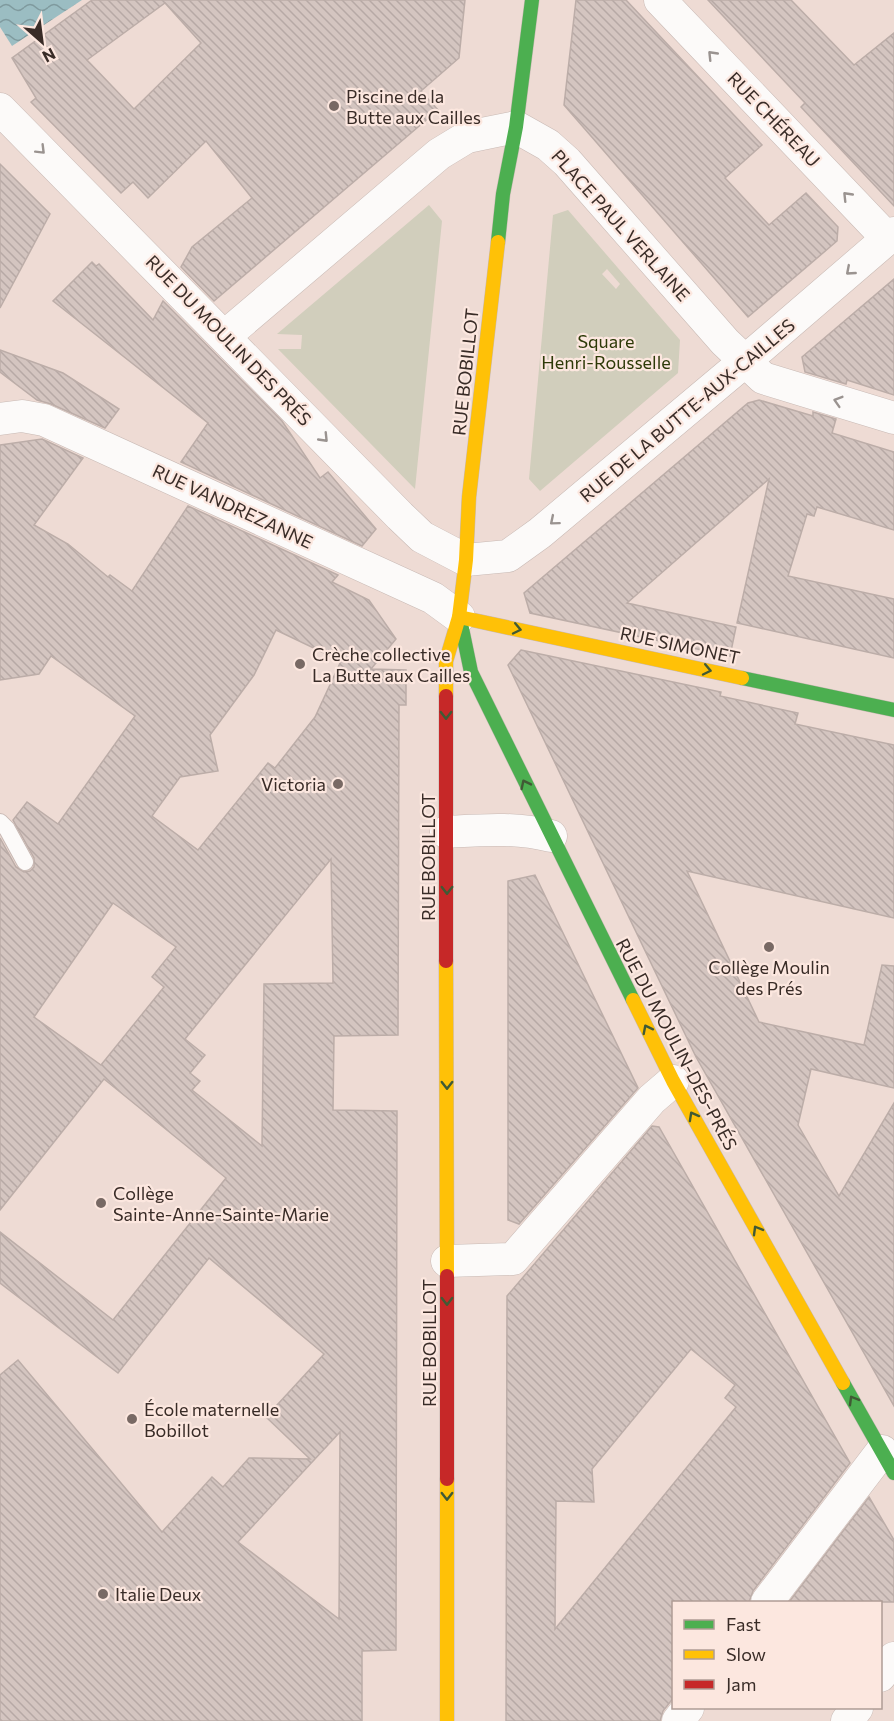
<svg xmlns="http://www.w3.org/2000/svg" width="894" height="1721" font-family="Commissioner,sans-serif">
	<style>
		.park { fill: #d1cebc; fill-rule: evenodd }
		.water { fill: url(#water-waves) }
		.building { fill: url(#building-back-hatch); stroke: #bcada8; stroke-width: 1.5; fill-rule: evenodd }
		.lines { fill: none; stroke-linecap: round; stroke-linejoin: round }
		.lane-casing { stroke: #c8b9b4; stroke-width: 18 }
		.street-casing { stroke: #c8b9b4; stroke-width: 33 }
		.fast-casing { stroke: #c8b9b4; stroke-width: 15 }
		.slow-casing { stroke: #c8b9b4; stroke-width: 15 }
		.jam-casing { stroke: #c8b9b4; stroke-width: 15 }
		.lane { stroke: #fcfaf9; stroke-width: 16 }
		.street { stroke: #fcfaf9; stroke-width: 32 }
		.fast { stroke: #4caf50; stroke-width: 14 }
		.slow { stroke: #ffc107; stroke-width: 14 }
		.jam { stroke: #c62828; stroke-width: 14 }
		.oneway { stroke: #9a9390 }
		.oneway2 { stroke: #405a35 }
		.poi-dot { fill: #786964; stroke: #fce7df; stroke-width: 2 }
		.labels { text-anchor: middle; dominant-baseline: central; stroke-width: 4.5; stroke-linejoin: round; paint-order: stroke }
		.poi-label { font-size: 18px; fill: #392c27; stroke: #fce7df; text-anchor: start }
		.street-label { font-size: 18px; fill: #392c27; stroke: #fce7df }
		.park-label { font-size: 18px; fill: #2d3a08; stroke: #fce7df }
	</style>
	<defs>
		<pattern id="water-waves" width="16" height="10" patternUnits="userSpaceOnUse" patternTransform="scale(1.5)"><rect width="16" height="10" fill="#9bbdc2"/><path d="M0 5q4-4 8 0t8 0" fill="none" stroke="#7f9a9e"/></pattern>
		<pattern id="building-back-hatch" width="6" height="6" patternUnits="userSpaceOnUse" patternTransform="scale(1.5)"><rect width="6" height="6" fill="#d4c5c0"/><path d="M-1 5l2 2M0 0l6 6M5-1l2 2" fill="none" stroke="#b7a9a5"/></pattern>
	</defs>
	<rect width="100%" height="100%" fill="#eedbd4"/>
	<!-- park -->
	<g class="park">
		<polygon points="429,205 442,221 415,489 278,349 301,349 302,335 277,334"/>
		<path d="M568 210 680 340 678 373 540 491 529 479 553 215ZM607 269 620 284 616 289 602 274Z"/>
	</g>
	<!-- water -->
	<polygon class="water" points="0,0 82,0 12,46 0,27"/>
	<!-- building -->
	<g class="building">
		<path d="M92 0H465L459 58 421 91 438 110 214 301 181 267 192 247 252 198 206 141 148 198 133 182 121 193 31 102 36 98 12 58ZM165 3 201 43 134 109 87 60Z"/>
		<polygon points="576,0 626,0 762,145 725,178 769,225 806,193 838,227 837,241 748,317 564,105"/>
		<polygon points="708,0 791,0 854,65 894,33 894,206 801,107 805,103"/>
		<polygon points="0,164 50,214 0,308"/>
		<polygon points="92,262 96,266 99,264 153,320 163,301 282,421 320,478 328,472 376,529 362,546 181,462 208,423 53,301"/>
		<polygon points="894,279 894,395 847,380 846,384 805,372 802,357"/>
		<polygon points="0,350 63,373 119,409 105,428 51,404 37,400 0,372"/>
		<polygon points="759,400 813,416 813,412 836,419 832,433 894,452 894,530 817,507 814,516 807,514 788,576 894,599 894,658 737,623 769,479 627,603 736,627 730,656 530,613 524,593 748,403"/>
		<path d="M42 439 83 458 34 525 68 544 108 577 110 575 132 591 188 506 338 575 332 582 369 600 396 639 371 669 406 670V705H399L398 1035 334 1036 333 1110 397 1111 396 1650 362 1651V1721H0V1375L18 1360 162 1532 212 1477 223 1487 249 1458 310 1459 266 1417 324 1354 209 1258 118 1373 0 1283V1232L113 1320 226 1178 104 1079 0 1210V838L16 867 24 872 30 871 34 867V858L13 820 27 802 58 824 135 716 51 656 39 674 0 680V445ZM276 630 341 661 315 717 275 768 268 763 198 850 152 816 180 777 218 771 210 735 254 675ZM331 859 333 983 264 984 262 1146 192 1090 200 1081 190 1073 205 1055 185 1039ZM113 903 176 947 152 977 164 987 101 1065 34 1017ZM340 1432 339 1619 238 1542Z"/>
		<polygon points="521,650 721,692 720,696 798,713 795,724 894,745 894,918 687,871 759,1022 864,1045 882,965 894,966 894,1088 811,1069 798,1125 839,1196 894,1103 894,1406 696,1057 508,665"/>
		<polygon points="535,875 638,1088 519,1224 508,1220 508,881"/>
		<path d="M652 1126 659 1127 850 1463 753 1591 749 1602H674V1697L663 1711 660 1721H506L507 1296ZM691 1349 735 1385 725 1398 736 1407 555 1629 556 1501 594 1502 592 1469Z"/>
		<polygon points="869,1497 894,1540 894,1602 789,1602"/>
	</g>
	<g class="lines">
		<!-- lane casing -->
		<g class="lane-casing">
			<polyline id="lane" points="0,822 7,829 25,862"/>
		</g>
		<!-- street casing -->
		<g class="street-casing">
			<g id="street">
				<polyline points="660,0 887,238"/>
				<polyline points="0,109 400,516 422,537 466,560 508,556 540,533 744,362 894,233"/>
				<polyline points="225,336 439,154 467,137 516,127 548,145 567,162 725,342 763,378 894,418"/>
				<polyline points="0,419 22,416 44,420 433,598 459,617"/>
				<path d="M446 832C483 830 514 827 551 836"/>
				<polyline points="447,1261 513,1259 652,1099 673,1081"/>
				<polyline points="767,1602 882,1451"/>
				<polyline points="880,1676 894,1658"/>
				<polyline points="678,1721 688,1708"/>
				<polyline points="847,1721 857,1708"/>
			</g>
		</g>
		<!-- fast casing -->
		<g class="fast-casing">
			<g id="fast">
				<polyline points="498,242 503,194 516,127 532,0"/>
				<polyline points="460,619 471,672 633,1000"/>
				<polyline points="742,678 894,710"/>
				<polyline points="843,1383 894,1473"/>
			</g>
		</g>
		<!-- slow casing -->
		<g class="slow-casing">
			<g id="slow">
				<polyline points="459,617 742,678"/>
				<polyline points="446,696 446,661 459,617 466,560 469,497 498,242"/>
				<polyline points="446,961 447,1276"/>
				<polyline points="633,1000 673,1081 843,1383"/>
				<polyline points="447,1479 447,1721"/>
			</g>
		</g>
		<!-- jam casing -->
		<g class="jam-casing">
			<g id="jam">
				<polyline points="446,696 446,961"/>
				<polyline points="447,1276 447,1479"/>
			</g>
		</g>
		<!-- lane -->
		<use href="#lane" class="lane"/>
		<!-- street -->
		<use href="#street" class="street"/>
		<!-- fast -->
		<use href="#fast" class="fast"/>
		<!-- slow -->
		<use href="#slow" class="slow"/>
		<!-- jam -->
		<use href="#jam" class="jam"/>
	</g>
	<!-- one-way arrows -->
	<defs><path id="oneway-chevron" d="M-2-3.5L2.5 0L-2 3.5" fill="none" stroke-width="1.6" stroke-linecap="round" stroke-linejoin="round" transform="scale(1.5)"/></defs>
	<g class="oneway">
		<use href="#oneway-chevron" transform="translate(712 55) rotate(-134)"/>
		<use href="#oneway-chevron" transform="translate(41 150) rotate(45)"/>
		<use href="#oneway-chevron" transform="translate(847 196) rotate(-134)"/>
		<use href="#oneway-chevron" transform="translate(850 271) rotate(139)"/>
		<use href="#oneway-chevron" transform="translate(838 401) rotate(-163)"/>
		<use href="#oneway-chevron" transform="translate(324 438) rotate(46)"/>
		<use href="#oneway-chevron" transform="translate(554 521) rotate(140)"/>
	</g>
	<g class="oneway2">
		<use href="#oneway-chevron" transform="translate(517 629) rotate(12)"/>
		<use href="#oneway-chevron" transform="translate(707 670) rotate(12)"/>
		<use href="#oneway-chevron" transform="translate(446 715) rotate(90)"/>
		<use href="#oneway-chevron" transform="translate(525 784) rotate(-116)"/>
		<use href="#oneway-chevron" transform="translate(447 890) rotate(90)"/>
		<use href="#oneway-chevron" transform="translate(647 1029) rotate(-117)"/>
		<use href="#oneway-chevron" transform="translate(447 1085) rotate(90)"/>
		<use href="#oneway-chevron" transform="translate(693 1116) rotate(-119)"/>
		<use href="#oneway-chevron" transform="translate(757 1230) rotate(-120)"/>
		<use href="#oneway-chevron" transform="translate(447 1301) rotate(90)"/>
		<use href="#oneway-chevron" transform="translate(853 1400) rotate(-120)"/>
		<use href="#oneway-chevron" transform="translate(447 1496) rotate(90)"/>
	</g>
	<!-- markers -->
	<g class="poi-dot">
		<circle cx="334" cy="106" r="6"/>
		<circle cx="300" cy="664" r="6"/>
		<circle cx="338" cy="784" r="6"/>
		<circle cx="769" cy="947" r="6"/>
		<circle cx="101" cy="1203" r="6"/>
		<circle cx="132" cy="1419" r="6"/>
		<circle cx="103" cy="1594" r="6"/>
	</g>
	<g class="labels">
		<!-- poi labels -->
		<g class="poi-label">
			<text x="346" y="96">Piscine de la<tspan x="346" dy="21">Butte aux Cailles</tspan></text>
			<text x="312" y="654">Crèche collective<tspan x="312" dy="21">La Butte aux Cailles</tspan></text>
			<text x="326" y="784" text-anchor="end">Victoria</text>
			<text x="769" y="967" text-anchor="middle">Collège Moulin<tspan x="769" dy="21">des Prés</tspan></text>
			<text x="113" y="1193">Collège<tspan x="113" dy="21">Sainte-Anne-Sainte-Marie</tspan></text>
			<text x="144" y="1409">École maternelle<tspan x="144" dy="21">Bobillot</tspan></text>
			<text x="115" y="1594">Italie Deux</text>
		</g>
		<!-- street labels -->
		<g class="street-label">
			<text transform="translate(774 119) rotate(46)">RUE CHÉREAU</text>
			<text transform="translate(621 225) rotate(48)">PLACE PAUL VERLAINE</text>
			<text transform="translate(229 340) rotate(46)">RUE DU MOULIN DES PRÉS</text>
			<text transform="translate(465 372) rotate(-84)">RUE BOBILLOT</text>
			<text transform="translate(687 410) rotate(-40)">RUE DE LA BUTTE-AUX-CAILLES</text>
			<text transform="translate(233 506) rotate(25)">RUE VANDREZANNE</text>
			<text transform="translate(680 645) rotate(12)">RUE SIMONET</text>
			<text transform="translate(428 857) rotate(-90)">RUE BOBILLOT</text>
			<text transform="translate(677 1044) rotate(62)">RUE DU MOULIN-DES-PRÉS</text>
			<text transform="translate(429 1343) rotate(-90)">RUE BOBILLOT</text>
		</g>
		<!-- park labels -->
		<g class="park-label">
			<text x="606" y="341">Square<tspan x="606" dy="21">Henri-Rousselle</tspan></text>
		</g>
	</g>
	<!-- legend -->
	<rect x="672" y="1601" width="210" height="108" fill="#fce7df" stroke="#ae9c95" stroke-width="1.5"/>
	<rect x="684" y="1620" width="30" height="9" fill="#4caf50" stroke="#ae9c95" stroke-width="1.5"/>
	<text x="726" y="1631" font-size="18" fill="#392c27">Fast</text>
	<rect x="684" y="1650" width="30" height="9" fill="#ffc107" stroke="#ae9c95" stroke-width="1.5"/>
	<text x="726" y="1661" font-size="18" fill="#392c27">Slow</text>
	<rect x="684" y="1680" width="30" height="9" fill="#c62828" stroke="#ae9c95" stroke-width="1.5"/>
	<text x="726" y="1691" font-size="18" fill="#392c27">Jam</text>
	<!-- north arrow -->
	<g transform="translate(42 42) rotate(152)" stroke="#fce7df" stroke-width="4.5" paint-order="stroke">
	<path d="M0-4.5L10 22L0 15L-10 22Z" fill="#392c27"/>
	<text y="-9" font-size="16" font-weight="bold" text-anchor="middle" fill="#392c27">N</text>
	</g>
</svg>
